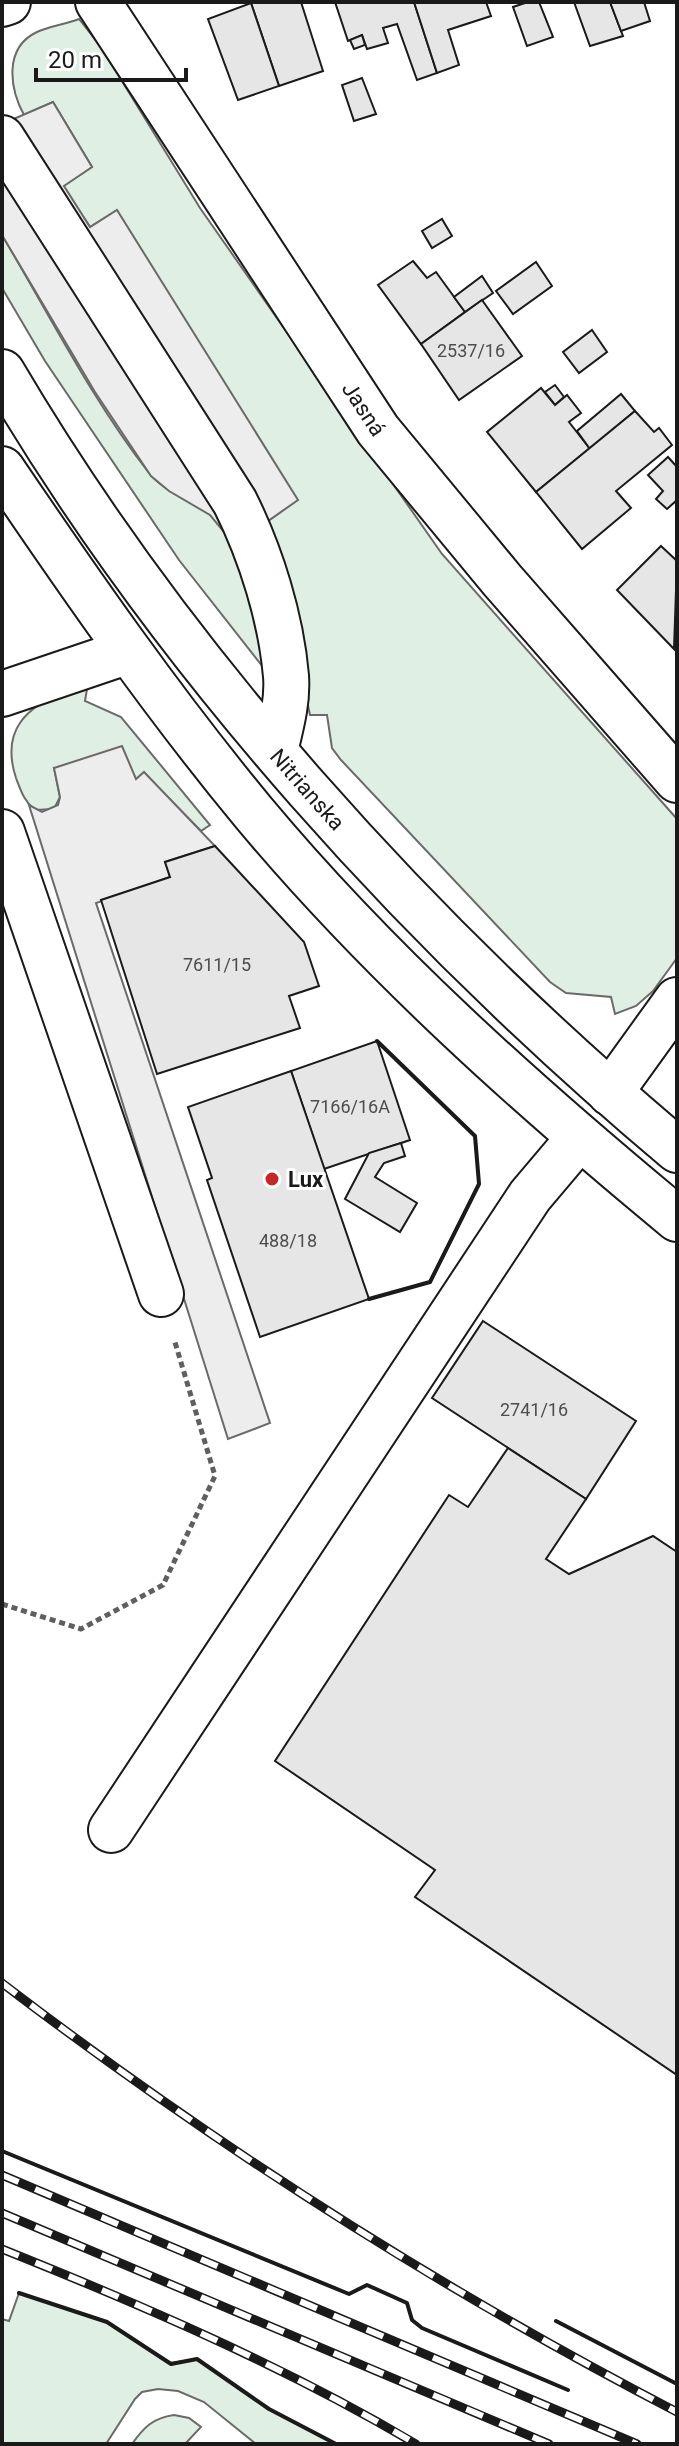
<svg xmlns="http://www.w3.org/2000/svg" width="679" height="2446" font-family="Roboto,sans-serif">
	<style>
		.green { fill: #e0efe3; stroke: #6a6a6a; stroke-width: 2 }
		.parking { fill: #ededed; stroke: #6a6a6a; stroke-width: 2 }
		.building { fill: #e6e6e6; stroke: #1a1a1a; stroke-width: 2 }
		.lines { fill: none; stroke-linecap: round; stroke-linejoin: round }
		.minor-casing { stroke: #1a1a1a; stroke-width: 48 }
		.major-casing { stroke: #1a1a1a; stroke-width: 48 }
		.path { stroke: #5f5f5f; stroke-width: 5; stroke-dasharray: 6 4; stroke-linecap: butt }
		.minor { stroke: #fff; stroke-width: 44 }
		.major { stroke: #fff; stroke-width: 44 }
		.rail-casing { stroke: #1a1a1a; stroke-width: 9 }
		.rail { stroke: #fff; stroke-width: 6; stroke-dasharray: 18; stroke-linecap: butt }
		.wall { stroke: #1a1a1a; stroke-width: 4 }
		.poi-dot { fill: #c62828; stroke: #fff; stroke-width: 3 }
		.labels { text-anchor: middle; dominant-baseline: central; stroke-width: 6; stroke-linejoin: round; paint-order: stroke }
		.number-label { font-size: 18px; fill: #4d4d4d }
		.street-label { font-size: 22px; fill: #1a1a1a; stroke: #fff }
		.poi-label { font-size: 22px; font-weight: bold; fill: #1a1a1a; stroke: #fff; text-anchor: start }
	</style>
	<rect width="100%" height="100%" fill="#fff"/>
	<!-- green -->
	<g class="green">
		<path d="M79 19 101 47 200 208 442 554 677 819V958L653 991 636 1006 615 1014 611 997 566 993 550 982 341 760 332 748 327 715H310L268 521 297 500 116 211 90 227 63 186 92 167 53 102 24 115C10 89 3 48 37 32 50 26 66 24 79 19Z"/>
		<path d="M2 235C49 314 92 400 149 473 165 493 190 499 209 514 221 524 230 540 237 553L270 676 179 560 45 361 2 288Z"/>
		<path d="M69 688 87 689 85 701 121 717 210 825 201 831 144 773 136 780 54 768 60 797 54 809 35 810C24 801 21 791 16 778 0 729 27 707 69 688Z"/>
		<polygon points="19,2293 107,2322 171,2363 197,2359 269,2409 336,2444 256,2444 204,2402 178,2391 158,2389 142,2392 135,2399 106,2444 2,2444 2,2319 9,2321"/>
		<path d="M174 2415 189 2418 201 2427 185 2444H132C144 2427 153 2418 174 2415Z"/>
	</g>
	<!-- parking -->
	<g class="parking">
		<polygon points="53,102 92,167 64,186 90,227 117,210 298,500 268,521 229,538 210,515 169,491 151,476 95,392 2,235 2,124"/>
		<polygon points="122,746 136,779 144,772 215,846 165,862 170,877 96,903 270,1423 228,1439 29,805 42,812 58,805 60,797 54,768"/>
	</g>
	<!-- building -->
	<g class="building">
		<polygon points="301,2 323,71 279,86 251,3"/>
		<polygon points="335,2 414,2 437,73 417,80 397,24 383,28 388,43 367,49 362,35 348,41"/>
		<polygon points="414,2 486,2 491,16 448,30 459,65 437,73"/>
		<polygon points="528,2 539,2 553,37 527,46 513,7"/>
		<polygon points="574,2 610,2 623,36 590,46"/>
		<polygon points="610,2 644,2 650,21 621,31"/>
		<polygon points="251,3 279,86 238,100 208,19"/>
		<polygon points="362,35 365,45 354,49 350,40"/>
		<polygon points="362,78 376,114 354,121 342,85"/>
		<polygon points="442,219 452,236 432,248 422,231"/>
		<polygon points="413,261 427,278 436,272 465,312 421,344 378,285"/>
		<polygon points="536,262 552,286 513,314 496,291"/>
		<polygon points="482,276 493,293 465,312 454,297"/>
		<polygon points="482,300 522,356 459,400 421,344"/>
		<polygon points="592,330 607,352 579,373 563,352"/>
		<polygon points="555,385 564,397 555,405 545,392"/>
		<polygon points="541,388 555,405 567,395 581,413 569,422 590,449 536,492 487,432"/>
		<polygon points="621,394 635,411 590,449 577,431"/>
		<polygon points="635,411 654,432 659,428 672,445 616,491 631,508 582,549 536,492"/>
		<polygon points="668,457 677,467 677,500 667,509 656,499 663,491 648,475"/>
		<polygon points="661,546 677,561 674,649 617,590"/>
		<polygon points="215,846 304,942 319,986 289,996 300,1028 157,1074 101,900 170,877 165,862"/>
		<polygon points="377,1041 410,1140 324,1169 291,1071"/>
		<polygon points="291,1071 369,1299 260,1337 207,1180 212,1178 188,1107"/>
		<polygon points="401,1143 405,1156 384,1163 375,1177 417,1203 400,1232 345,1199 369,1153"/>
		<polygon points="483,1321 636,1421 586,1499 432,1398"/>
		<polygon points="508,1448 586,1499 546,1559 569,1574 653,1536 677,1552 677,2075 415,1897 435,1870 275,1761 449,1495 468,1507"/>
	</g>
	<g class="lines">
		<!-- minor casing -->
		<g class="minor-casing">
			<g id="minor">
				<path id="s1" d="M98 2 378 430 502 580 677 780"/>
				<polyline points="2,4 8,2"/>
				<path d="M2 138 235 502C261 554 281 618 286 676 288 701 281 726 275 751"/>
				<polyline points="2,694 126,652"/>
				<polyline points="2,832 161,1294"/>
				<polyline points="610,1093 677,1000"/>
				<polyline points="111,1830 530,1196 579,1138"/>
			</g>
		</g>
		<!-- major casing -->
		<g class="major-casing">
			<g id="major">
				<path id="s2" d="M2 372C174 664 419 933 677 1150"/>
				<path d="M2 469C82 587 162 702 253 812 378 962 527 1095 677 1219"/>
			</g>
		</g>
		<!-- path -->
		<polyline class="path" points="2,1604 81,1629 163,1585 215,1476 174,1339"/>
		<!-- minor -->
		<use href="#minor" class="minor"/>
		<!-- major -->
		<use href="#major" class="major"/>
		<!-- rail casing -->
		<g class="rail-casing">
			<g id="rail">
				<path d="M2 1983C214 2145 440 2289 677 2412"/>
				<polyline points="2,2175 637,2444"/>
				<polyline points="2,2213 549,2444"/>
				<path d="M2 2249C144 2306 284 2366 416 2444"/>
			</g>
		</g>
		<!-- rail -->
		<use href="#rail" class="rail"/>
		<!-- wall -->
		<g class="wall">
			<polyline points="369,1299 430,1282 479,1184 475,1136 377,1041"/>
			<polyline points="2,2151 349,2294 367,2285 407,2303 412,2320 422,2328 568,2390"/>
			<polyline points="19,2293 107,2322 171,2364 197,2359 269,2409 336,2444"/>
			<polyline points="556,2321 677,2384"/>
		</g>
	</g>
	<!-- markers -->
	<circle class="poi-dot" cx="272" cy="1179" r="8"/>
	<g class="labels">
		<!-- number labels -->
		<g class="number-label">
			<text x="471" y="350">2537/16</text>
			<text x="217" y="964">7611/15</text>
			<text x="350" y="1106">7166/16A</text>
			<text x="288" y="1240">488/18</text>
			<text x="534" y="1409">2741/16</text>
		</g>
		<!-- street labels -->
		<g class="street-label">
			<text stroke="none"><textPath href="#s1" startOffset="486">Jasná</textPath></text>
			<text stroke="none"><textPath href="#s2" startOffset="518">Nitrianska</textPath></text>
		</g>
		<!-- poi labels -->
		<g class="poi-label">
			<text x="288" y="1179">Lux</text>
		</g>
	</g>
	<!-- border -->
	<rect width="679" height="2446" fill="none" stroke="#1a1a1a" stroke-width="8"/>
	<!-- scale -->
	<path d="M36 68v12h150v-12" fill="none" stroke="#1a1a1a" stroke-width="4"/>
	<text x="48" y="68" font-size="24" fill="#1a1a1a" stroke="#ffffff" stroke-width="6" paint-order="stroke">20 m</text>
</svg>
